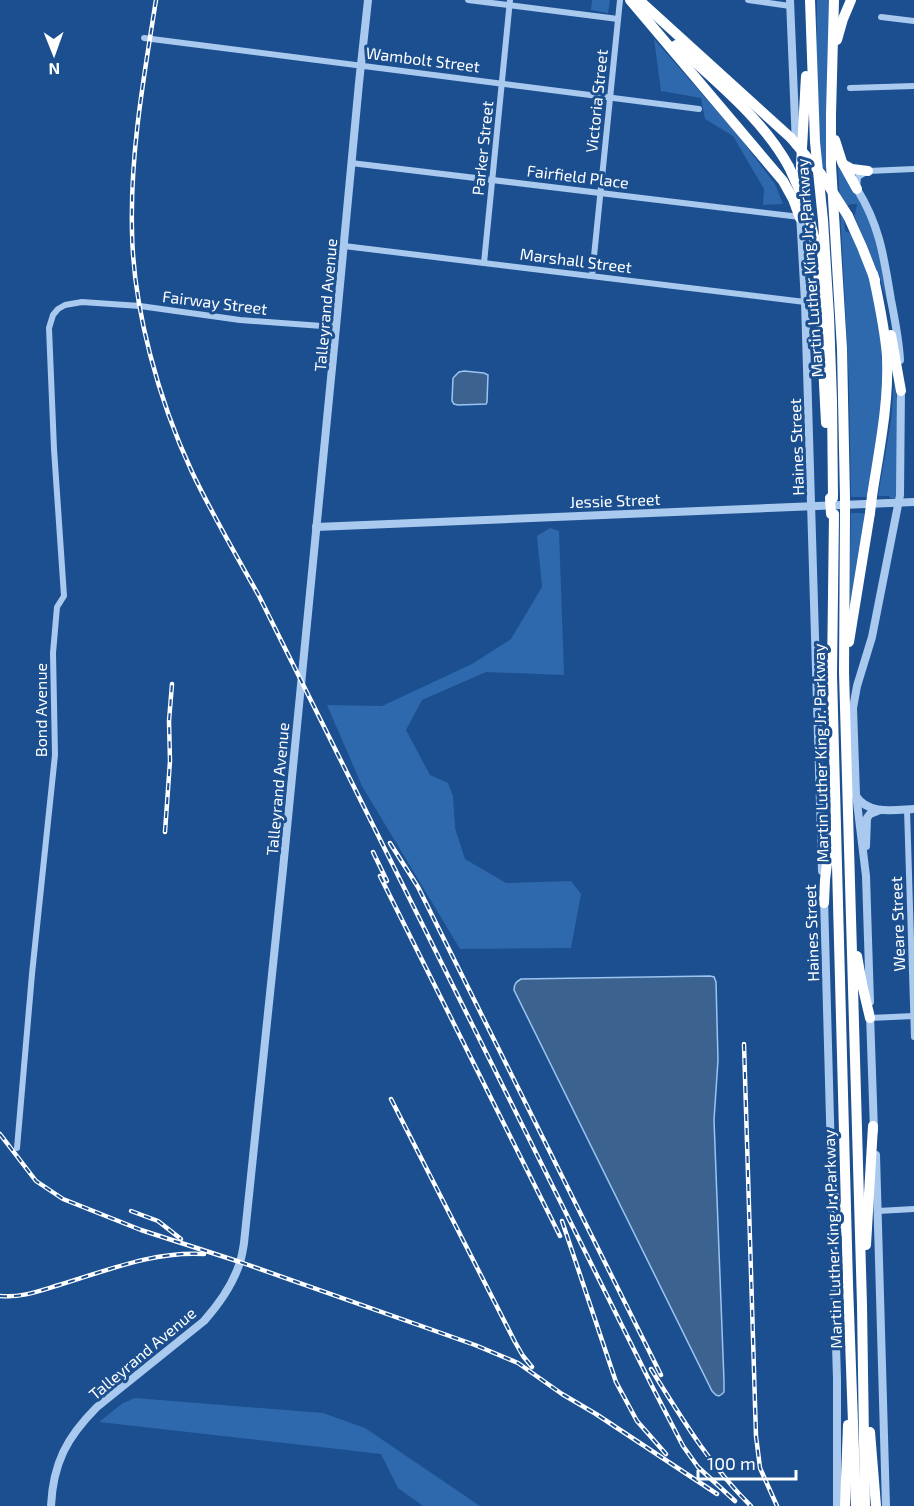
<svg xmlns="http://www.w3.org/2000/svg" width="914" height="1506" font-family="'Exo 2',sans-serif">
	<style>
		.green { fill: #2e69ad }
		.water { fill: #3c6290; stroke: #9cc4f0; stroke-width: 1.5 }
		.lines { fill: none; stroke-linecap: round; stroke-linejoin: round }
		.minor { stroke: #a9c9ee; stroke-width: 6 }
		.tertiary { stroke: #a9c9ee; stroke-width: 8 }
		.motorway { stroke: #fff; stroke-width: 10 }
		.rail-casing { stroke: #fff; stroke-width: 4.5 }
		.rail { stroke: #1b4f8f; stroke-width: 2; stroke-dasharray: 7; stroke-linecap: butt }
		.motorway-bridge { stroke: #fff; stroke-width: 10 }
		.labels { text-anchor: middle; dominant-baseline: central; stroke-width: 6; stroke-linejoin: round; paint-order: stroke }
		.street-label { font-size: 16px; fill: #fff; stroke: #1b4f8f }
	</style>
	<rect width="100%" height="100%" fill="#1b4f8f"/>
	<!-- green -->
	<g class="green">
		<polygon points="592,0 610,0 608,13 591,10"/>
		<polygon points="817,0 831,0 827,171 821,165 816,91"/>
		<polygon points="654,39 738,135 775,184 783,204 763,205 764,189 733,136 705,119 701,98 661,91"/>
		<polygon points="838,166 869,213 883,264 887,302 880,278 854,215 855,215 857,204 851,204 846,206 844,218 845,231 852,234 868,274 878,312 884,389 868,497 851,497 849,383"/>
		<polygon points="894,382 898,407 898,493 894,498 890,498 889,496 878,496 891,421"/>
		<polygon points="851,513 865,513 854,587 849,612"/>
		<polygon points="550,528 559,531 564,675 486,672 422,700 406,730 430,775 448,783 453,796 455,828 465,859 506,883 571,881 581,894 571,948 460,949 362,786 327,705 382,706 472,664 511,639 542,587 537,536"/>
		<polygon points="135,1398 323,1413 365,1428 480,1506 423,1506 398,1488 381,1454 99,1422 123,1403"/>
	</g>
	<!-- water -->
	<g class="water">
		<polygon points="464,371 484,373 488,375 487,402 486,404 458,405 454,404 452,401 453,378 459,372"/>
		<path d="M710 976 714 977 716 982 718 1060 714 1120 724 1381V1392L722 1394 719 1396 716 1395 712 1391 514 990C514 984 516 982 521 979Z"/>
	</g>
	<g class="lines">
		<!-- minor -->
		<g class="minor">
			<polyline points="468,0 618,19"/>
			<polyline points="748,0 790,6"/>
			<polyline points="881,17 914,21"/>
			<polyline points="144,38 699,109"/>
			<polyline points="850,88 914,86"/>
			<polyline points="351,163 800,217"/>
			<polyline points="857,188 858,177 868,171 914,169"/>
			<polyline points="344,246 805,302"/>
			<polyline points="484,263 510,0"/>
			<polyline points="592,276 620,0"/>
			<polyline points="907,809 914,1037"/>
			<polyline points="870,1018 914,1016"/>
			<polyline points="17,1148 32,974 55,755 53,653 57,607 64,596 54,449 49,328 53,315 58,309 65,305 82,302 140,306 240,320 336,327"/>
			<polyline points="878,1211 914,1209"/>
		</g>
		<!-- tertiary -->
		<g class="tertiary">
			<polyline points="790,0 796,145"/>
			<path d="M857 189C880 226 884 258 891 300 895 320 899 340 900 360"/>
			<polyline points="800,214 805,302 822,871"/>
			<polyline points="316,527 914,502"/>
			<path d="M856 796C868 815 894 810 914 809"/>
			<polyline points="866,846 867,818 870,814 880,810"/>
			<polyline points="824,898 832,1192"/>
			<polyline points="870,1002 866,876 856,794 853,708 857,686 872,637 900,495 901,387"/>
			<polyline points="870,1014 874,1131"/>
			<polyline points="876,1155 886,1506"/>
			<polyline points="832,1207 837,1379 837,1506"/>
			<path d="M51 1506C53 1463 67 1437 97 1407L204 1321C219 1304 233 1285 240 1262 242 1256 243 1249 244 1243L283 869 336 327 359 83 368 0"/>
		</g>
		<!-- motorway -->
		<g class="motorway">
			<polyline points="630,0 783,181 793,199 800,218"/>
			<polyline points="639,0 791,138"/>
			<polyline points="810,0 815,142 823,220 829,316 832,401 833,498"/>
			<polyline points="834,0 831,114 831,165 842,349 845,498"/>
			<polyline points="837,40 843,19 851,0"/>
			<path d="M676 45C716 82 763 119 789 167"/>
			<polyline points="835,140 842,162 857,189"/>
			<polyline points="843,164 852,169 868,171"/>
			<polyline points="800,184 806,76"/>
			<polyline points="848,216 862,247 875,280"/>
			<polyline points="814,237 818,266 826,423"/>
			<polyline points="891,335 901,391"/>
			<path d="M872 496C879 450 889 404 887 357 885 329 879 302 873 274"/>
			<polyline points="834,514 832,675 848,1284 856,1506"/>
			<polyline points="845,514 844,672 862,1305 865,1506"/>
			<polyline points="849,642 870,513"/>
			<polyline points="824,903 825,880 831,831"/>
			<polyline points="857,956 862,984 870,1018"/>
			<polyline points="832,1187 841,1231"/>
			<polyline points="866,1245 873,1126"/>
			<polyline points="870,1432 876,1506"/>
			<polyline points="845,1506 848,1425"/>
		</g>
		<!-- rail casing -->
		<g class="rail-casing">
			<g id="rail">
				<path d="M156 0C144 76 130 153 132 231 133 309 159 401 192 472 212 514 236 555 259 596L653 1388 683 1446 698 1467 735 1501"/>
				<polyline points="165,832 170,761 169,721 172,684"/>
				<polyline points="390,843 418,887 661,1375"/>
				<polyline points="373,852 387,881"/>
				<polyline points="380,876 560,1236"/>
				<polyline points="744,1044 756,1436 760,1468 777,1506"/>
				<polyline points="391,1099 515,1342 523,1356 532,1367"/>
				<polyline points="0,1134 36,1181 63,1199 141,1230 240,1262 475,1345 518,1363 562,1394 596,1414 717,1494"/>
				<polyline points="131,1211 158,1221 181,1239"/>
				<polyline points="562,1221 616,1382 637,1421 666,1454"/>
				<path d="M0 1296C21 1298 39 1291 59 1285 106 1271 153 1251 204 1254"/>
				<path d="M651 1369C681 1417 711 1467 751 1506"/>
			</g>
		</g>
		<!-- rail -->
		<use href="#rail" class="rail"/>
		<!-- motorway-bridge -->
		<g class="motorway-bridge">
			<polyline points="791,138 821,174 848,216"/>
			<polyline points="789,167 806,205 814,237"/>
			<polyline points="830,498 831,514"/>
			<polyline points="870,513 872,496"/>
			<polyline points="845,514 845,498"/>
		</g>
	</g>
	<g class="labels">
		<!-- street labels -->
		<g class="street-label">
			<text transform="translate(423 59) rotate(7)">Wambolt Street</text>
			<text transform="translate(596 101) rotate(-84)">Victoria Street</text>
			<text transform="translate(482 148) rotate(-84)">Parker Street</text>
			<text transform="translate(578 176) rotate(7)">Fairfield Place</text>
			<text transform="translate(576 260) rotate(7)">Marshall Street</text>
			<text transform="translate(809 268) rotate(-94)">Martin Luther King Jr. Parkway</text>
			<text transform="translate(215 302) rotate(7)">Fairway Street</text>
			<text transform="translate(325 305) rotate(-85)">Talleyrand Avenue</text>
			<text transform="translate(796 447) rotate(-92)">Haines Street</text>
			<text transform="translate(615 500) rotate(-2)">Jessie Street</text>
			<text transform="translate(40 710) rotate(-90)">Bond Avenue</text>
			<text transform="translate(820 753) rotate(-91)">Martin Luther King Jr. Parkway</text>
			<text transform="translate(277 789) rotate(-85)">Talleyrand Avenue</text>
			<text transform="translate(897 924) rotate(-92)">Weare Street</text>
			<text transform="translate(811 933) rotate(-92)">Haines Street</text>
			<text transform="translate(832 1239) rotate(-92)">Martin Luther King Jr. Parkway</text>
			<text transform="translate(142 1353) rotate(-40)">Talleyrand Avenue</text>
		</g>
	</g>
	<!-- north arrow -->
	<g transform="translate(54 54) rotate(179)" stroke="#1b4f8f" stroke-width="4.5" paint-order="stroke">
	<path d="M0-4.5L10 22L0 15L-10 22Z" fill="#ffffff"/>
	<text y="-9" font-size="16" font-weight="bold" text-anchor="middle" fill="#ffffff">N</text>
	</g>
	<!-- scale -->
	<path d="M698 1470v9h98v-9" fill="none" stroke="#ffffff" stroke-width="3"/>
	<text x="707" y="1470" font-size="18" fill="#ffffff" stroke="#1b4f8f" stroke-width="4.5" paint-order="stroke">100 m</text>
</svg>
